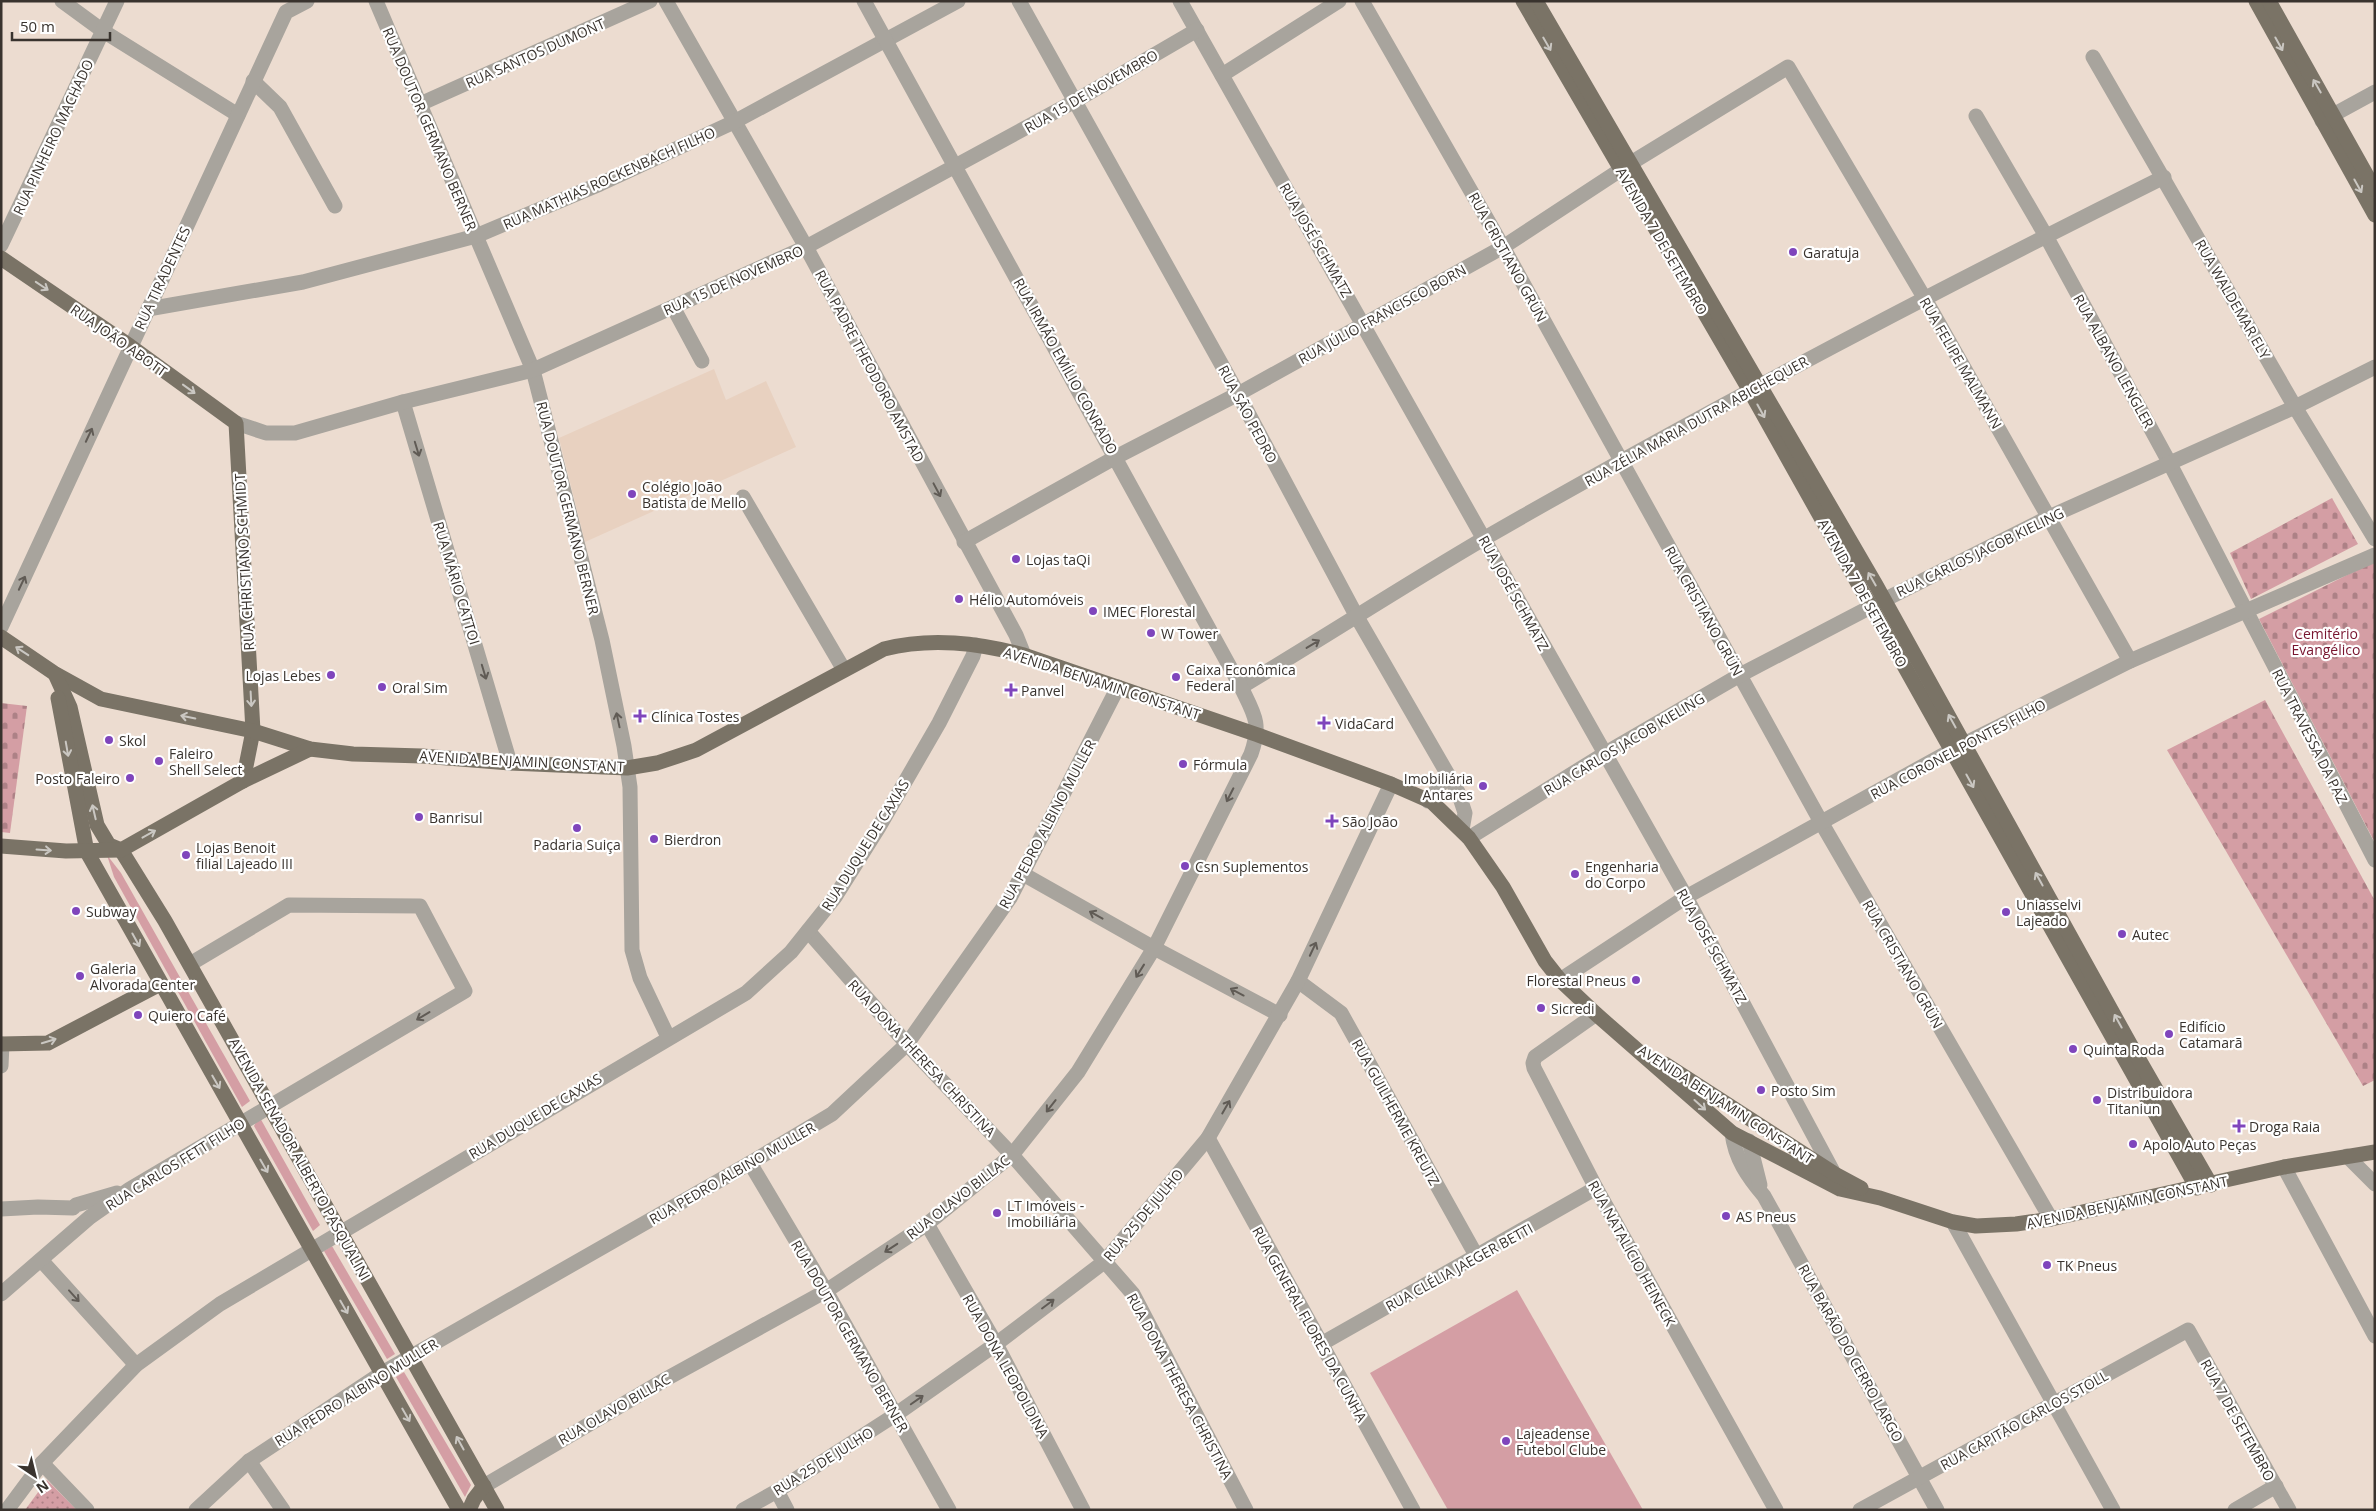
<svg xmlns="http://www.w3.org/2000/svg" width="2376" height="1511" font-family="'Open Sans',sans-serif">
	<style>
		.built { fill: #e8d1c0 }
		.green { fill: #d49ea4 }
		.cemetery { fill: url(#cemetery-stones) }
		.park { fill: url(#park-dots) }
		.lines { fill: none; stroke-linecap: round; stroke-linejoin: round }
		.minor { stroke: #a8a49d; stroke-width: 15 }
		.major { stroke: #7a7366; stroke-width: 15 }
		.oneway { stroke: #cac7c2 }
		.oneway2 { stroke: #605b55 }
		.poi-dot { fill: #7f45bc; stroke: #fff; stroke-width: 2 }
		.labels { text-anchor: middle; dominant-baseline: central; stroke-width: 4.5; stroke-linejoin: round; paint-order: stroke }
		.street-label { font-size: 14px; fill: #39332e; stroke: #fff }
		.poi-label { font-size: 14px; fill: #39332e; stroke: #fff; text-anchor: start }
		.park-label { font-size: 14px; fill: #78152f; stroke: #fff }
	</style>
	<defs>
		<pattern id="cemetery-stones" width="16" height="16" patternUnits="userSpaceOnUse" patternTransform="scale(1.25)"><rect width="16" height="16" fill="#d49ea4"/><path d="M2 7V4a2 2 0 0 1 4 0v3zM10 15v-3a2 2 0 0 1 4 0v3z" fill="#ad8186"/></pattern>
		<pattern id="park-dots" width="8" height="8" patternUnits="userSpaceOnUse" patternTransform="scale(1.25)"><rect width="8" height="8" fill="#d49ea4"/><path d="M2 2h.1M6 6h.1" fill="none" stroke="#ad8186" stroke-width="1.8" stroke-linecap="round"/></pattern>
	</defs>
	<rect width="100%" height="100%" fill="#ecdcd0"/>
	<!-- built -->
	<polygon class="built" points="714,369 726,400 766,381 796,447 585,542 559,438"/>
	<!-- green -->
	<g class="green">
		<polygon points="107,855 121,873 250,1101 242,1107 114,877"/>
		<polygon points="259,1116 320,1225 313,1231 254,1126"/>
		<polygon points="332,1246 395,1354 387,1359 324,1251"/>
		<polygon points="1517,1290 1643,1510 1448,1510 1370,1373"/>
		<polygon points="404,1372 471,1485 465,1497 396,1377"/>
	</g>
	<!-- cemetery -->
	<g class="cemetery">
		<polygon points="2332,498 2358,544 2251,599 2230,553"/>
		<polygon points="2373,562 2375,565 2375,843 2259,619"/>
		<polygon points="2265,700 2375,901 2375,1080 2363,1086 2167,750"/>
		<polygon points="1,703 27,706 10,833 1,832"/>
	</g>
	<!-- park -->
	<polygon class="park" points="47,1480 77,1510 25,1510"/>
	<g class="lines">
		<!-- minor -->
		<g class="minor">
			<polyline points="62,1 103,31 238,115"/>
			<polyline points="376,1 533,370 602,640 624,746 630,787 632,950 640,978 668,1037"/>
			<polyline points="666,1 806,247 1016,635 1024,655"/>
			<polyline points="1019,1 1238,394 1357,617 1458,792 1465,813 1462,830"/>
			<polyline points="1180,1 1686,897 1837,1179"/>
			<polyline points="1362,1 1503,247 1821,822 2051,1219"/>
			<polyline points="2093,57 2295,407 2375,539"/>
			<polyline points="1222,75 1339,1"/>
			<polyline points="253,81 280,107 335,206"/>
			<polyline points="420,104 650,1"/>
			<polyline points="1976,116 2046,236 2169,462 2375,860"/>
			<polyline points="2322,121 2375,92"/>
			<polyline points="1,245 117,1"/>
			<polyline points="673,307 702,361"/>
			<polyline points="148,309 303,282 476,236 600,184 734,122 958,1"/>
			<polyline points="403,402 510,763"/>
			<polyline points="236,423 266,433 295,433 403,402 533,370 806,247 1075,101 1197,30"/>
			<polyline points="743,497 844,670"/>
			<polyline points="964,542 1116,457 1238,394 1503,247 1631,163 1788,67 1925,299 2130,661"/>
			<polyline points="1,627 286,12 307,1"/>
			<path d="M1241 687C1323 638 1403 586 1485 538 1707 410 1935 291 2164 177"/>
			<polyline points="1428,801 1448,775"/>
			<polyline points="1469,838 1604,754 1740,675 1884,600 2049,517 2295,407 2375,367"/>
			<polyline points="1023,874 1154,948 1280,1015"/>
			<polyline points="808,931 907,1044 1012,1155 1133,1294 1246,1510"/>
			<polyline points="1560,980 1686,897 1952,750 2130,661 2375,555"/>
			<polyline points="1298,981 1341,1013 1477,1257"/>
			<polyline points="1596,1014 1535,1057 1533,1063 1534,1068 1596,1188 1776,1510"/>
			<polyline points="1,1066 2,1044"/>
			<path d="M1732 1133C1735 1159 1748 1177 1764 1196L1937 1510"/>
			<polyline points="1208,1138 1413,1510"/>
			<polyline points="1749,1141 1760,1185"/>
			<polyline points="2347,1156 2375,1184"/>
			<polyline points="750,1163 826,1291 949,1510"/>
			<polyline points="2284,1167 2375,1336"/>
			<polyline points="1,1209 38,1207 73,1208 76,1205 117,1193"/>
			<polyline points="1953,1222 2113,1510"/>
			<polyline points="927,1224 996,1344 1083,1510"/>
			<polyline points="41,1260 136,1365"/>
			<polyline points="1,1294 90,1217 130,1189 465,991 420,906 289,905 190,964"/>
			<polyline points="1321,1344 1596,1188"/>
			<polyline points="249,1461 283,1510"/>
			<polyline points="42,1463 87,1510"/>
			<path d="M484 1486 666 1379 826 1291 927 1224 1012 1155 1078 1072 1154 948 1251 754C1262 723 1254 714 1241 687L864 1"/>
			<polyline points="777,1491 787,1510"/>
			<polyline points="7,1510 42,1463 136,1365 220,1304 746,993 791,952 835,897 879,827 939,723 973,656 976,645"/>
			<polyline points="196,1510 249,1461 382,1373 750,1163 832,1114 907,1044 1010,898 1118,687"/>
			<polyline points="743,1510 777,1491 895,1415 996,1344 1104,1262 1208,1138 1298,981 1391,784"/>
			<polyline points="1860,1510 2188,1330 2289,1510"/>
			<polyline points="2235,1510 2276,1486"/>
		</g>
		<!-- major -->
		<g class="major">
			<polyline points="1523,1 1750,391 2197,1188"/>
			<polyline points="1536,1 1876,585 2130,1044 2211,1185"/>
			<polyline points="2256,1 2375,215"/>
			<polyline points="2269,1 2375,190"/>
			<polyline points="1,258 130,346 236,423 253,731 243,781"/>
			<path d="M1 637 54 673 101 699 253 731 310 749 353 754 422 756 510 763 627 768 657 763 696 750 884 649C931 637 978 643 1024 655L1258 735 1391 784 1432 802 1469 838 1503 887 1545 961 1560 980 1596 1014 1732 1133 1840 1189 1880 1198 1953 1222 1976 1226 2016 1224 2051 1219 2284 1167 2375 1152"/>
			<polyline points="55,674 70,707 97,825 109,845 121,850 165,921 497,1510"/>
			<polyline points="58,698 87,852 459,1510"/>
			<polyline points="1,846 66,851 121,850 243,781 310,749"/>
			<polyline points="1,1044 48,1043 160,984"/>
			<polyline points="1665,1064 1835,1174 1861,1188"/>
			<polyline points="469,1510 474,1499 484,1486"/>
		</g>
	</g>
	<!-- one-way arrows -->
	<defs><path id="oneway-shaft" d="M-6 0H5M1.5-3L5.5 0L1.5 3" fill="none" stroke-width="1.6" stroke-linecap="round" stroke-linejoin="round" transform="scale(1.25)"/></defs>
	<g class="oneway">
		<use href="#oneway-shaft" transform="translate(1547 44) rotate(60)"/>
		<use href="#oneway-shaft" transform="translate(2279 44) rotate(61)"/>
		<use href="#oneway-shaft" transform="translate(2317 86) rotate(-120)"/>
		<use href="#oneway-shaft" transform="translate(2358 186) rotate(61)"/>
		<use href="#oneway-shaft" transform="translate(42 286) rotate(34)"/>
		<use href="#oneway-shaft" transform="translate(189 389) rotate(36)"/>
		<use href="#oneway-shaft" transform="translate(1761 411) rotate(61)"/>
		<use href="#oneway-shaft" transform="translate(1872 579) rotate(-120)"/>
		<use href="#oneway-shaft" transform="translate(22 651) rotate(-147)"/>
		<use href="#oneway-shaft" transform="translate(251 699) rotate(87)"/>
		<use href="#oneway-shaft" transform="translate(188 717) rotate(-168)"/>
		<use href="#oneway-shaft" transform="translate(1952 721) rotate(-119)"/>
		<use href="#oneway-shaft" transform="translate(67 749) rotate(80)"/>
		<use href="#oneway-shaft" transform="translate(1970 781) rotate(61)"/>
		<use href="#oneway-shaft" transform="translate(94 812) rotate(-103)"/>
		<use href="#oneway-shaft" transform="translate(149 834) rotate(-29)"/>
		<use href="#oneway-shaft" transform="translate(44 850) rotate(4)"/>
		<use href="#oneway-shaft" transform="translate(2039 879) rotate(-119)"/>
		<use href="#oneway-shaft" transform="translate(136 940) rotate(61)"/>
		<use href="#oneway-shaft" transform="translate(2118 1021) rotate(-119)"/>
		<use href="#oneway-shaft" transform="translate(49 1041) rotate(-17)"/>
		<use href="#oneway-shaft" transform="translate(216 1082) rotate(60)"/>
		<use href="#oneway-shaft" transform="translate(1700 1105) rotate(42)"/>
		<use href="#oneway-shaft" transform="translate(264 1166) rotate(60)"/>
		<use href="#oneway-shaft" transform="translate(344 1307) rotate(60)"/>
		<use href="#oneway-shaft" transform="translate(406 1415) rotate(60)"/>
		<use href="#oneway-shaft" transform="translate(460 1443) rotate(-119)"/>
	</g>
	<g class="oneway2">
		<use href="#oneway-shaft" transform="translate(89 435) rotate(-65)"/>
		<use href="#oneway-shaft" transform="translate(417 449) rotate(73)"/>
		<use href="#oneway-shaft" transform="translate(937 490) rotate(62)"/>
		<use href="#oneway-shaft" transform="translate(22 583) rotate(-65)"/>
		<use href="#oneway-shaft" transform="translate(1313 644) rotate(-31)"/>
		<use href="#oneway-shaft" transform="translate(484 672) rotate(73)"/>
		<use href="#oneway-shaft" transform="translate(618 720) rotate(-102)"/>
		<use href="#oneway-shaft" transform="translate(1230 795) rotate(117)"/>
		<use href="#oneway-shaft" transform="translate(1096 915) rotate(-151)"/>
		<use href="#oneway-shaft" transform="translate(1313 949) rotate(-65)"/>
		<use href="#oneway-shaft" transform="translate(1140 971) rotate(122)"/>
		<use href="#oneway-shaft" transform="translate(1237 992) rotate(-152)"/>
		<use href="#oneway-shaft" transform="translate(423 1016) rotate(149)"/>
		<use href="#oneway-shaft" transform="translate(1051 1106) rotate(128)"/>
		<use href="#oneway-shaft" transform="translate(1226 1107) rotate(-60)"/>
		<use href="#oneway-shaft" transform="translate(891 1248) rotate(147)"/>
		<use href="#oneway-shaft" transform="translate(74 1296) rotate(48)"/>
		<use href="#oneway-shaft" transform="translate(1048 1304) rotate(-37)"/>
		<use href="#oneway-shaft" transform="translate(917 1400) rotate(-35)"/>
	</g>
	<!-- markers -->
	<g class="poi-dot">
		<circle cx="1793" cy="252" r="5"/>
		<circle cx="632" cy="494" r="5"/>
		<circle cx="1016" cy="559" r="5"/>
		<circle cx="959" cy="599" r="5"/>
		<circle cx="1093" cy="611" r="5"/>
		<circle cx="1151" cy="633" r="5"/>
		<circle cx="331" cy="675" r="5"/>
		<circle cx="1176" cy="677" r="5"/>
		<circle cx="382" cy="687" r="5"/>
		<path d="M1008.5 682.5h5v5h5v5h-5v5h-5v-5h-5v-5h5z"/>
		<path d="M637.5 708.5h5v5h5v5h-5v5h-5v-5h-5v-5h5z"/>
		<path d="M1321.5 715.5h5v5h5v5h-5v5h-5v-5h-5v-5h5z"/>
		<circle cx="109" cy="740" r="5"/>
		<circle cx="159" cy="761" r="5"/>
		<circle cx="1183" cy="764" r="5"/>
		<circle cx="130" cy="778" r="5"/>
		<circle cx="1483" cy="786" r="5"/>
		<circle cx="419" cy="817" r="5"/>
		<path d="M1329.5 813.5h5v5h5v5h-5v5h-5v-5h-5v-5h5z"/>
		<circle cx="577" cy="828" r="5"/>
		<circle cx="654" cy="839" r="5"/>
		<circle cx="186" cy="855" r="5"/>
		<circle cx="1185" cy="866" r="5"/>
		<circle cx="1575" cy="874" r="5"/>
		<circle cx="76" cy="911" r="5"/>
		<circle cx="2006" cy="912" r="5"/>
		<circle cx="2122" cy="934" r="5"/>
		<circle cx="80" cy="976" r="5"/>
		<circle cx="1636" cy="980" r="5"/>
		<circle cx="1541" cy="1008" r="5"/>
		<circle cx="138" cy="1015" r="5"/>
		<circle cx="2169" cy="1034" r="5"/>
		<circle cx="2073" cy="1049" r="5"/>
		<circle cx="1761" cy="1090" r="5"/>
		<circle cx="2097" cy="1100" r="5"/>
		<path d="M2236.5 1118.5h5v5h5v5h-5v5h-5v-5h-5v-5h5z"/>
		<circle cx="2133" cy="1144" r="5"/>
		<circle cx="997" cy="1213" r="5"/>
		<circle cx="1726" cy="1216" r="5"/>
		<circle cx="2047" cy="1265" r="5"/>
		<circle cx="1506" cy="1441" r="5"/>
	</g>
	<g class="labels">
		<!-- street labels -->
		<g class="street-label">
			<text transform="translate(535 53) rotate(-24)">RUA SANTOS DUMONT</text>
			<text transform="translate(1091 91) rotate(-30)">RUA 15 DE NOVEMBRO</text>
			<text transform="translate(430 129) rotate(67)">RUA DOUTOR GERMANO BERNER</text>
			<text transform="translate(53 137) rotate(-65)">RUA PINHEIRO MACHADO</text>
			<text transform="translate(609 178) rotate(-24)">RUA MATHIAS ROCKENBACH FILHO</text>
			<text transform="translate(1316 240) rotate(60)">RUA JOSÉ SCHMATZ</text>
			<text transform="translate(1662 241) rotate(60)">AVENIDA 7 DE SETEMBRO</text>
			<text transform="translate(1508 257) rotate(61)">RUA CRISTIANO GRÜN</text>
			<text transform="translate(162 278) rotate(-65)">RUA TIRADENTES</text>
			<text transform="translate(733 280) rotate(-24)">RUA 15 DE NOVEMBRO</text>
			<text transform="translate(2233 299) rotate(60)">RUA WALDEMAR ELY</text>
			<text transform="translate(1382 314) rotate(-29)">RUA JÚLIO FRANCISCO BORN</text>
			<text transform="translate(119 340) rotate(35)">RUA JOÃO ABOTT</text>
			<text transform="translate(2114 361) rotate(61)">RUA ALBANO LENGLER</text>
			<text transform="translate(1961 363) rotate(60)">RUA FELIPE MALMANN</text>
			<text transform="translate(870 366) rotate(62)">RUA PADRE THEODORO AMSTAD</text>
			<text transform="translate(1066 366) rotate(61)">RUA IRMÃO EMÍLIO CONRADO</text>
			<text transform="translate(1248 414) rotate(62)">RUA SÃO PEDRO</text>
			<text transform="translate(1696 421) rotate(-29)">RUA ZÉLIA MARIA DUTRA ABICHEQUER</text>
			<text transform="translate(568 508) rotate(76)">RUA DOUTOR GERMANO BERNER</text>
			<text transform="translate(1980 552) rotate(-26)">RUA CARLOS JACOB KIELING</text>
			<text transform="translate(244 562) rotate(-93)">RUA CHRISTIANO SCHMIDT</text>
			<text transform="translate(457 583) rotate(73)">RUA MÁRIO CATTOI</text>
			<text transform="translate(1514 593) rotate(61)">RUA JOSÉ SCHMATZ</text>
			<text transform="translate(1863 593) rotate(61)">AVENIDA 7 DE SETEMBRO</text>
			<text transform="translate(1704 611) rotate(61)">RUA CRISTIANO GRÜN</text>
			<text transform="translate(1102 683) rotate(18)">AVENIDA BENJAMIN CONSTANT</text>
			<text transform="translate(2310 736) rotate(63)">RUA TRAVESSA DA PAZ</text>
			<text transform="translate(1624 744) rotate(-31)">RUA CARLOS JACOB KIELING</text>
			<text transform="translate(1958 749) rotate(-28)">RUA CORONEL PONTES FILHO</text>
			<text transform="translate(522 761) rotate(3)">AVENIDA BENJAMIN CONSTANT</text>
			<text transform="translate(1047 824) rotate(-62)">RUA PEDRO ALBINO MULLER</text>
			<text transform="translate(865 845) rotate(-58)">RUA DUQUE DE CAXIAS</text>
			<text transform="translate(1712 946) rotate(61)">RUA JOSÉ SCHMATZ</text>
			<text transform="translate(1903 964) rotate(60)">RUA CRISTIANO GRÜN</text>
			<text transform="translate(922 1058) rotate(47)">RUA DONA THERESA CHRISTINA</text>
			<text transform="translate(1726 1104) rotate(33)">AVENIDA BENJAMIN CONSTANT</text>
			<text transform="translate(1396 1112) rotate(61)">RUA GUILHERME KREUTZ</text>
			<text transform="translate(535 1116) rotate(-31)">RUA DUQUE DE CAXIAS</text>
			<text transform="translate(300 1159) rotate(61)">AVENIDA SENADOR ALBERTO PASQUALINI</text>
			<text transform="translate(175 1164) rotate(-32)">RUA CARLOS FETT FILHO</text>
			<text transform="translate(732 1173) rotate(-30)">RUA PEDRO ALBINO MULLER</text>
			<text transform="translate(958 1197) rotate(-38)">RUA OLAVO BILLAC</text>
			<text transform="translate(2127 1202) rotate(-12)">AVENIDA BENJAMIN CONSTANT</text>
			<text transform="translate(1143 1215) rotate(-50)">RUA 25 DE JULHO</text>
			<text transform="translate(1632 1253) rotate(61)">RUA NATALÍCIO HEINECK</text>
			<text transform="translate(1459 1267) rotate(-29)">RUA CLÉLIA JAEGER BETTI</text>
			<text transform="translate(1310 1324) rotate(61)">RUA GENERAL FLORES DA CUNHA</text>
			<text transform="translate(850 1336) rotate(60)">RUA DOUTOR GERMANO BERNER</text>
			<text transform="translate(1851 1353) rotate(61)">RUA BARÃO DO CERRO LARGO</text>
			<text transform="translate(1006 1366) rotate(61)">RUA DONA LEOPOLDINA</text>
			<text transform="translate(1180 1386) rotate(62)">RUA DONA THERESA CHRISTINA</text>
			<text transform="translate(356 1392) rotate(-32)">RUA PEDRO ALBINO MULLER</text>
			<text transform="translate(614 1409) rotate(-30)">RUA OLAVO BILLAC</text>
			<text transform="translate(2024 1420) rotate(-29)">RUA CAPITÃO CARLOS STOLL</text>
			<text transform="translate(2238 1420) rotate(61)">RUA 7 DE SETEMBRO</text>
			<text transform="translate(823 1461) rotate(-32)">RUA 25 DE JULHO</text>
		</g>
		<!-- poi labels -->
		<g class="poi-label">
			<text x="1803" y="252">Garatuja</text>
			<text x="642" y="486">Colégio João<tspan x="642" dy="16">Batista de Mello</tspan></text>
			<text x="1026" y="559">Lojas taQi</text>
			<text x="969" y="599">Hélio Automóveis</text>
			<text x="1103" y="611">IMEC Florestal</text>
			<text x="1161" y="633">W Tower</text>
			<text x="1186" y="669">Caixa Econômica<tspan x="1186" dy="16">Federal</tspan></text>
			<text x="321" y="675" text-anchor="end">Lojas Lebes</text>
			<text x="392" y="687">Oral Sim</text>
			<text x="1021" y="690">Panvel</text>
			<text x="651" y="716">Clínica Tostes</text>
			<text x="1335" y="723">VidaCard</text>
			<text x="119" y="740">Skol</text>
			<text x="169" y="753">Faleiro<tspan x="169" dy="16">Shell Select</tspan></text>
			<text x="1193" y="764">Fórmula</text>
			<text x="120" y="778" text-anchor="end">Posto Faleiro</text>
			<text x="1473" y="778" text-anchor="end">Imobiliária<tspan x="1473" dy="16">Antares</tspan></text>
			<text x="429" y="817">Banrisul</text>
			<text x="1342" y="821">São João</text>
			<text x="664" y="839">Bierdron</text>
			<text x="577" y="844" text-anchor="middle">Padaria Suiça</text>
			<text x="196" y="847">Lojas Benoit<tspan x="196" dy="16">filial Lajeado III</tspan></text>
			<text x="1195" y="866">Csn Suplementos</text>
			<text x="1585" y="866">Engenharia<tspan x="1585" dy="16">do Corpo</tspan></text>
			<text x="2016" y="904">Uniasselvi<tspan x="2016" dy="16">Lajeado</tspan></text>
			<text x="86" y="911">Subway</text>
			<text x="2132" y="934">Autec</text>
			<text x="90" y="968">Galeria<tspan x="90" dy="16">Alvorada Center</tspan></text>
			<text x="1626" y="980" text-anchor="end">Florestal Pneus</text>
			<text x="1551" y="1008">Sicredi</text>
			<text x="148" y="1015">Quiero Café</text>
			<text x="2179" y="1026">Edifício<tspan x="2179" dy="16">Catamarã</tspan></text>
			<text x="2083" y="1049">Quinta Roda</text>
			<text x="1771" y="1090">Posto Sim</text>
			<text x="2107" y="1092">Distribuidora<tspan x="2107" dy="16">Titaniun</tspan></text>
			<text x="2249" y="1126">Droga Raia</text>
			<text x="2143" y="1144">Apolo Auto Peças</text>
			<text x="1007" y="1205">LT Imóveis -<tspan x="1007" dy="16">Imobiliária</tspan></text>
			<text x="1736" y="1216">AS Pneus</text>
			<text x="2057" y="1265">TK Pneus</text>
			<text x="1516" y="1433">Lajeadense<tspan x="1516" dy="16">Futebol Clube</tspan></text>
		</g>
		<!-- park labels -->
		<g class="park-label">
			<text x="2326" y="633">Cemitério<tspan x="2326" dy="16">Evangélico</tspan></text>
		</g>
	</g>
	<!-- border -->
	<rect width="2376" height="1511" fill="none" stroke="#39332e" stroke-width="5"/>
	<!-- north arrow -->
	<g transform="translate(35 1476) rotate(145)" stroke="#ffffff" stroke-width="4" paint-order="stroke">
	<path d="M0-4L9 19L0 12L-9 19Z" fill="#39332e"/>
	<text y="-8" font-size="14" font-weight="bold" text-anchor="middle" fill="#39332e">N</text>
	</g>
	<!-- scale -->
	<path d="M12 32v8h98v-8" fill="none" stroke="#39332e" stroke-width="2.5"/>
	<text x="20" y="32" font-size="15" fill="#39332e" stroke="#ffffff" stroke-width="4" paint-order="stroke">50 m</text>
</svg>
